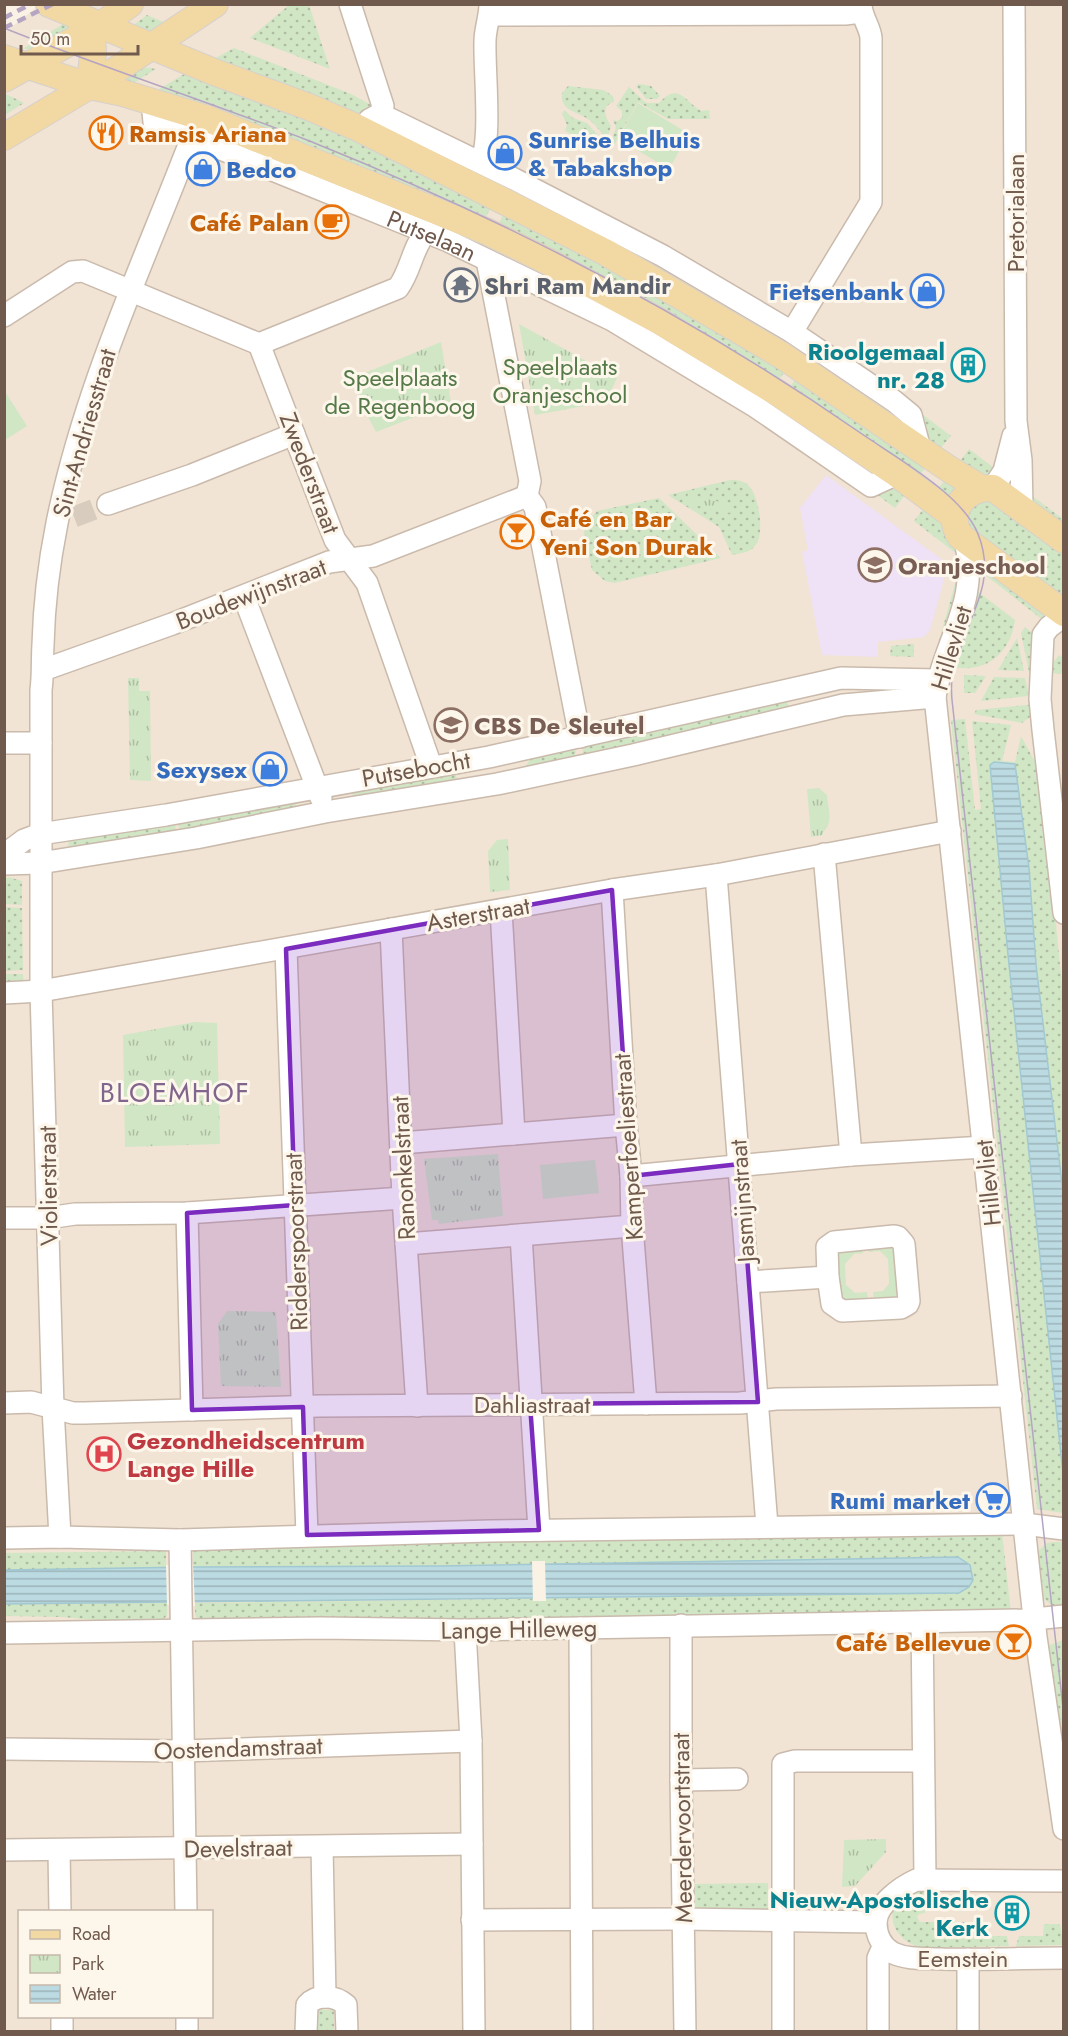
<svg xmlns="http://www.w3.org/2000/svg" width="1068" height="2036" font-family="Jost,sans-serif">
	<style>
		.residential { fill: #f1e4d4; fill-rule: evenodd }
		.education { fill: #efe1f6 }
		.grass { fill: url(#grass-dots) }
		.park { fill: url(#park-tufts) }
		.garden { fill: #d1e6c5 }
		.water { fill: url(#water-rules); stroke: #a2c9d2; stroke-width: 1.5 }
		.pier { fill: #faf2e4 }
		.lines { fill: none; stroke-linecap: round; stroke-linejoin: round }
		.minor-tunnel { stroke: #d8ccbe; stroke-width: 21; stroke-dasharray: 21 10; stroke-linecap: butt }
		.minor-casing { stroke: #cabaac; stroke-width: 24 }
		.major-casing { stroke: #d7d1cd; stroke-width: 28 }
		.minor { stroke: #fff; stroke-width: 21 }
		.major { stroke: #f2d8a3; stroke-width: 26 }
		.tram { stroke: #b5a4c2; stroke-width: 1.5 }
		.rail { stroke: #b5a4c2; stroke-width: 4.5; stroke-dasharray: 9 6; stroke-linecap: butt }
		.marked { fill: #7b2cbf; fill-opacity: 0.2; stroke: #7b2cbf; stroke-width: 4.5; stroke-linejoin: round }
		.labels { text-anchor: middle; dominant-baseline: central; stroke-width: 6; stroke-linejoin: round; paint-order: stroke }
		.food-label { font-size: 24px; font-weight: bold; fill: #c56008; stroke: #fdf6ea; text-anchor: start }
		.shop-label { font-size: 24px; font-weight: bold; fill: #366cbe; stroke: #fdf6ea; text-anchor: end }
		.street-label { font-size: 24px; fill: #705a4d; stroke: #fdf6ea }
		.worship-label { font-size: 24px; font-weight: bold; fill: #5b616d; stroke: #fdf6ea; text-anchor: start }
		.culture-label { font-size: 24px; font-weight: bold; fill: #0d838f; stroke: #fdf6ea; text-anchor: end }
		.park-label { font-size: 24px; fill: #557a49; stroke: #fdf6ea }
		.education-label { font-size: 24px; font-weight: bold; fill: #785e54; stroke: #fdf6ea; text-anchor: start }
		.health-label { font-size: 24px; font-weight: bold; fill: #be3a42; stroke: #fdf6ea; text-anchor: start }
		.quarter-label { font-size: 27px; letter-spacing: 1.5px; fill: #80658c; stroke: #fdf6ea }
	</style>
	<defs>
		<pattern id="grass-dots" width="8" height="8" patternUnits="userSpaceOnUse" patternTransform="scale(1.5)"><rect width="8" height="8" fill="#d1e6c5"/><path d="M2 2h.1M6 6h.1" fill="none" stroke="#aebda2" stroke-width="1.8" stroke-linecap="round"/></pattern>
		<pattern id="park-tufts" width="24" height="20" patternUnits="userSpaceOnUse" patternTransform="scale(1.5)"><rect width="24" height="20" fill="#d1e6c5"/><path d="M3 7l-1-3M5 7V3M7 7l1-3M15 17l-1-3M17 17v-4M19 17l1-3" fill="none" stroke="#aebda2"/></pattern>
		<pattern id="water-rules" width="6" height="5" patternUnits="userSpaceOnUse" patternTransform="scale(1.5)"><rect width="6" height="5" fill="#bbdae1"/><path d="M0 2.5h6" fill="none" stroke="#9cb4b9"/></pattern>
	</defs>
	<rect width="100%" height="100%" fill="#faf2e4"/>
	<!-- residential -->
	<path class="residential" d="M41 4 1063 5V2031L5 2032V32ZM20 1912H212V2016H20Z"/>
	<!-- education -->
	<polygon class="education" points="826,475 944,561 947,569 930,630 924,637 878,642 878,657 822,655 802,552 808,550 800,508"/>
	<!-- grass -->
	<g class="grass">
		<polygon points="289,5 309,5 330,69 250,38"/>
		<polygon points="147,15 168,24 143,36 128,29"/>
		<polygon points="68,21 74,27 40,51 25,49 24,48"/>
		<polygon points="234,48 351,94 373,106 368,112 356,115 212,60"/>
		<polygon points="142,67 156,69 132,84 127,80 122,70"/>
		<polygon points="184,74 241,94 375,149 493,202 483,224 151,94"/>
		<polygon points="639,84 651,86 660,96 657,99 646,99 636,86"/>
		<path d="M568 86 603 90 613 96 614 102C600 106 606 118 611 126L608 136 605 137C600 131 594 123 588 119 576 111 560 111 562 93Z"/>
		<path d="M629 87 646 103H659C679 81 685 102 701 111L709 110 710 119H668L638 102 614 145 612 139 616 127 613 120 617 121 622 118V111L616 106Z"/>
		<polygon points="4,93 24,103 5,115 4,115"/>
		<polygon points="564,110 573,118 587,123 603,141 599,148 565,131 567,125 562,114"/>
		<polygon points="515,191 676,275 799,349 796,354 511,198"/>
		<polygon points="506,208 788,366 776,385 496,230"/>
		<polygon points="810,356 893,413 896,409 910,432 806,362"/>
		<polygon points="799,373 929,463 916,480 787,392"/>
		<polygon points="922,414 951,436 938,451 923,444 918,420"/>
		<polygon points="969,449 997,470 984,478 955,468"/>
		<polygon points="948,476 962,487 951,501 934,494"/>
		<path d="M730 480C736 480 742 480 748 485 759 494 766 537 754 547 749 553 739 553 732 555L719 527 668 495Z"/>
		<polygon points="894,482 907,492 895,508 872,491"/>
		<polygon points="1027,492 1063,519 1063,532 1034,509"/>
		<polygon points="983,495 1063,546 1063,603 977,542 963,518"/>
		<polygon points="659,498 721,558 614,583 605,581 592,570 584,533 585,523 597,511"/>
		<polygon points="928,503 946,518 962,558 914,521"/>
		<polygon points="973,552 1054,614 1044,621 974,566"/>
		<polygon points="957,577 965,582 935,655"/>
		<path d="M973 588 1015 620C1012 644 996 666 970 668 962 669 954 667 946 667Z"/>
		<polygon points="1025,627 1038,638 1036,672 1029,672 1021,633"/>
		<polygon points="1017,638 1024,671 998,670"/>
		<polygon points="914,644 914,657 890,656 891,646"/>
		<polygon points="1059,655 1063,658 1063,674 1049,673 1050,667"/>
		<polygon points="964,675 986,676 975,693 964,693"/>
		<polygon points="994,677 1025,678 1029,696 981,701"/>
		<polygon points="786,698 790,713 582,760 584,741"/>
		<polygon points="1036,704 1037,712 1022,723 974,714 976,710"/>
		<polygon points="965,719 975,810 981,809 972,721 1011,725 1002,761 1015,762 1021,736 1041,773 1063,996 1063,1192 1036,964 1029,868 1015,764 990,766 1008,956 1063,1474 1063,1513 1037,1509 951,720"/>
		<polygon points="577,743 574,762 521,773 534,754"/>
		<polygon points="454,769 459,787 355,803 351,787"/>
		<polygon points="295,799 297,812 180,831 177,820"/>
		<polygon points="174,821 177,833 69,852 68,839"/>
		<polygon points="8,877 22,881 22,905 5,904 5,879"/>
		<polygon points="4,907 22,908 23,970 5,971"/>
		<polygon points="4,974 23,974 24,985 5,986"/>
		<polygon points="1002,1532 1011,1613 201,1625 195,1615 195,1603 959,1593 965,1589 973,1580 970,1565 958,1557 441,1566 193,1567 193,1551 204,1543"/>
		<path d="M1053 1542H1063V1609C1033 1603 1039 1577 1037 1552L1047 1543Z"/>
		<polygon points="166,1551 166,1568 5,1570 4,1553"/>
		<polygon points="167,1602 167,1615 159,1626 63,1617 5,1616 4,1604"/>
		<polygon points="1063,1640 1063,1762 1047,1646"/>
		<polygon points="768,1883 768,1910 695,1910 694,1884"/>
		<path d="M925 1889V1913L919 1914 917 1917 920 1922H980V1925H983V1936H1007L1009 1946 925 1948C896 1945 879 1911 906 1894 911 1891 920 1890 925 1889Z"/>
		<polygon points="1044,1924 1060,1924 1063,1945 1016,1946 1019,1936 1043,1936"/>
		<polygon points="310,2010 334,2010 334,2031 315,2031"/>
	</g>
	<!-- park -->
	<g class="park">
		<polygon points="519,324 617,378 606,402 535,415"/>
		<polygon points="441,342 451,403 376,432 365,411 350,373 352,372 355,377"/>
		<polygon points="688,494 732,505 730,513 686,503"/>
		<polygon points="128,678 139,678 139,691 150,691 151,781 130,780"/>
		<path d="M819 788 827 795C828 807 834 824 823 832V835L811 837 807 789Z"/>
		<polygon points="508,839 510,890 490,892 488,851 497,840"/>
		<polygon points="195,1022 217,1023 220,1144 125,1147 123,1035"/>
		<polygon points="498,1154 503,1216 439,1224 438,1220 432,1220 424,1159"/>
		<polygon points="227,1311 276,1312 281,1387 221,1386 218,1324"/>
		<polygon points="886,1839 886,1852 855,1886 842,1887 844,1840"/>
	</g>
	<!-- garden -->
	<g class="garden">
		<polygon points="638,103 689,134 669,169 618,139"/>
		<polygon points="4,390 27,426 5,440 4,440"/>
		<polygon points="595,1160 599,1193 543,1199 540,1165"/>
		<polygon points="888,1242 898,1250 901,1290 893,1299 874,1300 873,1292 883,1291 889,1284 888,1259 880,1251 869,1252 869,1244"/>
		<polygon points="863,1244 863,1253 854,1254 845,1264 846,1285 855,1293 867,1292 868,1301 847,1302 836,1292 833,1256 841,1246"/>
	</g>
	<!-- water -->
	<g class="water">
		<polygon points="994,762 1015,764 1029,868 1036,964 1063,1192 1063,1474 1008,955 990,765"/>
		<polygon points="958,1557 970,1565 973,1580 969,1587 959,1593 5,1604 4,1570 193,1567 441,1566"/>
	</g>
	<!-- pier -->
	<g class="pier">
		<polygon points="532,1561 545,1561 546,1601 533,1601"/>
		<polygon points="193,1564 195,1606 167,1605 166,1565"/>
	</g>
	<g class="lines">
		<!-- minor-tunnel -->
		<polyline class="minor-tunnel" points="74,517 108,504"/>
		<!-- minor casing -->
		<g class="minor-casing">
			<g id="minor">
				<polyline points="350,4 383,106 380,114 369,120"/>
				<polyline points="1014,4 1016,421 1021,460 1022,508"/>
				<polyline points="490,15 845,14 861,12"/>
				<path id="s1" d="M152 101 154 122 448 241 612 320 756 407 871 486 897 474"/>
				<polyline points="380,114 514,179 663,256 792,332 894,401 911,415 920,449"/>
				<path d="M481 162C492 139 484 70 485 41 485 29 490 17 490 4"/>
				<polyline points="487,260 530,481 527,496 535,507 580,737"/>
				<path d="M4 316 72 272 83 271 259 344 398 288C411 271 412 248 426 232"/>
				<path d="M792 332 871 202V38C870 26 861 17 861 4"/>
				<polyline points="259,344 335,540 367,583 431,766"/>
				<polyline points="993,488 1004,471 1013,436"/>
				<polyline points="108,504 192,475 294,434"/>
				<path d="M965 540C980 602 944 640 935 697L1036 1637 1064 1829"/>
				<polyline points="244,597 321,798"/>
				<polyline points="1064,616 1049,627 1043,635 1040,699 1043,730 1064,913"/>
				<polyline points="43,670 172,624 329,562 373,556 527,496"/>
				<polyline points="4,743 41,743"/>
				<polyline points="824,854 851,1155"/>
				<polyline points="4,855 24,840 40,834 166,815 489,757 841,678 937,680"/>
				<polyline points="4,864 40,863 196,838 325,812 497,784 633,755 843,705 935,697"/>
				<polyline points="716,875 767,1526"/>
				<polyline points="612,890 626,1125 631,1176 632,1226 646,1404"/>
				<polyline points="501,910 514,1134"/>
				<polyline points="391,929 403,1198 417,1406"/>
				<polyline points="286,949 307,1535"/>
				<polyline points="4,993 41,991 612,890 716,875 950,831"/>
				<polyline points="401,1143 626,1125"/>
				<polyline points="631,1176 851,1155 984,1147"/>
				<polyline points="187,1213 192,1410"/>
				<polyline points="4,1218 48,1218 75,1214 187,1213 403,1198"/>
				<polyline points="521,1235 539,1530"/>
				<polygon points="894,1236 898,1237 904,1244 909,1301 908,1304 901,1308 842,1311 832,1304 828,1277 827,1247 834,1242"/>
				<polyline points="406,1244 632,1226"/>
				<polyline points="748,1282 828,1277"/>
				<polyline points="4,1403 31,1402 73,1413 85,1413 319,1406 740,1403 776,1399 1011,1396"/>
				<path d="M60 1537 53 1408 41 991V690C43 675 42 660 43 645 44 604 49 563 57 523 85 386 142 267 192 137"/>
				<polyline points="4,1538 60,1537 180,1540 490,1531 1024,1524 1064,1529"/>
				<polyline points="180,1540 186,1912"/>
				<polyline points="922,1622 925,1878"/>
				<polyline points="681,1625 681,1780 685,2032"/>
				<polyline points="580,1628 582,2032"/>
				<polyline points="465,1630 471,1741 474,2032"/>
				<polyline points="4,1633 321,1628 465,1630 1024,1620 1064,1616"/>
				<polyline points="4,1749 183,1751 471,1741"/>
				<polyline points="681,1780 737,1779"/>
				<polyline points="322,1847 325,1997"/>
				<polyline points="4,1850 472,1844"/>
				<polyline points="59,1850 60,1912"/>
				<path d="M1064 1881 916 1880C901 1887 877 1904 876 1922 876 1935 882 1947 893 1953 908 1960 926 1958 943 1959 983 1960 1023 1958 1064 1958"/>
				<polyline points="472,1920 683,1919 876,1922"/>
				<polyline points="62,2016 62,2032"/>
				<polyline points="187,2016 187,2032"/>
				<path d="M306 2032 307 2005C317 1994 335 1995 346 2005L347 2032"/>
				<polyline points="783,2032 783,1764 795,1761 923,1761"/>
				<polyline points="878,2032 878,1958 883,1947"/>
				<polyline points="968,2032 968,1959"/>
			</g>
		</g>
		<!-- major casing -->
		<g class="major-casing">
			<g id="major">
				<polyline points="49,4 214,72 309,107 356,127 605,252 781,355 949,469 981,488"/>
				<path d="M79 19C100 41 92 59 89 86"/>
				<polyline points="4,58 89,86 123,93 208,119 488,232 547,261 659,321 779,394 897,474 955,517"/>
				<polyline points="4,79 101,25 130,4"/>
				<polyline points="4,137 116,70 215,4"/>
				<path d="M1064 540 993 488C967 486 944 511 960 536L1064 613"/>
			</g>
		</g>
		<!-- minor -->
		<use href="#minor" class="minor"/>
		<!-- major -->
		<use href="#major" class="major"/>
		<!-- tram -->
		<path class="tram" d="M4 28C106 69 210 102 312 142 506 220 691 315 862 434 897 458 963 495 978 534 998 583 968 616 955 662 951 675 951 688 952 700L1064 1717"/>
		<!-- rail -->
		<g class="rail">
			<polyline points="4,18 31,4"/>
			<polyline points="4,28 53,4"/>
		</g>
	</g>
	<!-- marked area -->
	<path class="marked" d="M612 890 631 1176 740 1164 758 1402 530 1404 539 1530 307 1535 303 1407 192 1410 187 1213 295 1205 286 949Z"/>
	<!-- icons -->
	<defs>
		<g id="restaurant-ring" transform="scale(1.725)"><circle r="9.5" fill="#fdf6ea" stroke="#e8710a" stroke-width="1.5"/><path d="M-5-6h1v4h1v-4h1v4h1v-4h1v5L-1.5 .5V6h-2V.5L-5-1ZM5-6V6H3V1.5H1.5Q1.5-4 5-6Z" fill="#e8710a"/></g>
		<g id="shop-ring" transform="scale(1.725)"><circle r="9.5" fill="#fdf6ea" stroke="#3f7fe0" stroke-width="1.5"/><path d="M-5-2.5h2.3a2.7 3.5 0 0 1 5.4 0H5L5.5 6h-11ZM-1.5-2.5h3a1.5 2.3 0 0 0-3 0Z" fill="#3f7fe0"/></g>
		<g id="cafe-ring" transform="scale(1.725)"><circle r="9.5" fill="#fdf6ea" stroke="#e8710a" stroke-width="1.5"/><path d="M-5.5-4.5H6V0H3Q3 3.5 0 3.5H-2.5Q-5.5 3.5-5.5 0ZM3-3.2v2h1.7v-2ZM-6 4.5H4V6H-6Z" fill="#e8710a"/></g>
		<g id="temple-ring" transform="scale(1.725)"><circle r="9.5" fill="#fdf6ea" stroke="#6b7280" stroke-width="1.5"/><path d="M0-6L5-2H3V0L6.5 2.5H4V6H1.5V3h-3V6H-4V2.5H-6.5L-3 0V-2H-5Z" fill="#6b7280"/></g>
		<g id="building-ring" transform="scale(1.725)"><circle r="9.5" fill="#fdf6ea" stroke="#0f9aa8" stroke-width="1.5"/><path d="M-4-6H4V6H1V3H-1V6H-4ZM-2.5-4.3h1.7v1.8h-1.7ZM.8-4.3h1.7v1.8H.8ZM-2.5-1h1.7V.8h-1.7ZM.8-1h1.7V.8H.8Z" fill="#0f9aa8"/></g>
		<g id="bar-ring" transform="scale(1.725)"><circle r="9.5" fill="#fdf6ea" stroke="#e8710a" stroke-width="1.5"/><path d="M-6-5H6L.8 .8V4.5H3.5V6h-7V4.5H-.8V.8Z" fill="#e8710a"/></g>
		<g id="school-ring" transform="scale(1.725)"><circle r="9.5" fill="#fdf6ea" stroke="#8d6e63" stroke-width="1.5"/><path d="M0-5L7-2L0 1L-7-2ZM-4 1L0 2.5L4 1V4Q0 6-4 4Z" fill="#8d6e63"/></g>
		<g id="hospital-ring" transform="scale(1.725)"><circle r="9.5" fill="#fdf6ea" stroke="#e0444e" stroke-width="1.5"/><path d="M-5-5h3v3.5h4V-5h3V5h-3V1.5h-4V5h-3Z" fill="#e0444e"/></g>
		<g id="supermarket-ring" transform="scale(1.725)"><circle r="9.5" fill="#fdf6ea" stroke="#3f7fe0" stroke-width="1.5"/><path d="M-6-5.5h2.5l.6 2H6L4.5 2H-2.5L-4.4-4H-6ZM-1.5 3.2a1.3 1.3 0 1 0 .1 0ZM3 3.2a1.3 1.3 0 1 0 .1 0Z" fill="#3f7fe0"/></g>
	</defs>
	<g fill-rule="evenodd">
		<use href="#restaurant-ring" x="106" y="133"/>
		<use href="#shop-ring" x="505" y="153"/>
		<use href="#shop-ring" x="203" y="169"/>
		<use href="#cafe-ring" x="332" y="222"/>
		<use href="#temple-ring" x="461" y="285"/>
		<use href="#shop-ring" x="927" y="291"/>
		<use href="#building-ring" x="968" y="365"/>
		<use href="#bar-ring" x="517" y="532"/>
		<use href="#school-ring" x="875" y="565"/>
		<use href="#school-ring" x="451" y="725"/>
		<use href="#shop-ring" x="270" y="769"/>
		<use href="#hospital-ring" x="104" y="1454"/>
		<use href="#supermarket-ring" x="993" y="1500"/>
		<use href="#bar-ring" x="1014" y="1642"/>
		<use href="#building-ring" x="1012" y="1913"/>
	</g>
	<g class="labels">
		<!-- food labels -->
		<g class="food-label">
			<text x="129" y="133">Ramsis Ariana</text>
			<text x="309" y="222" text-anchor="end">Café Palan</text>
			<text x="540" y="518">Café en Bar<tspan x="540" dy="28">Yeni Son Durak</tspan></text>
			<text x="991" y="1642" text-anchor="end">Café Bellevue</text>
		</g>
		<!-- shop labels -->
		<g class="shop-label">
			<text x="528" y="139" text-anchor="start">Sunrise Belhuis<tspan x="528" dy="28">&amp; Tabakshop</tspan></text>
			<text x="226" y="169" text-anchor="start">Bedco</text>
			<text x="904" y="291">Fietsenbank</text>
			<text x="247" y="769">Sexysex</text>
			<text x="970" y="1500">Rumi market</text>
		</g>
		<!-- street labels -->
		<g class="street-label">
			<text transform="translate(1015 213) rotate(-90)">Pretorialaan</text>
			<text stroke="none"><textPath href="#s1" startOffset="321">Putselaan</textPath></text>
			<text transform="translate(84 433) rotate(-74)">Sint-Andriesstraat</text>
			<text transform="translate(310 473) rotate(69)">Zwederstraat</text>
			<text transform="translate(251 594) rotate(-21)">Boudewijnstraat</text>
			<text transform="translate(951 648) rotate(-73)">Hillevliet</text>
			<text transform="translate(416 769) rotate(-10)">Putsebocht</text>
			<text transform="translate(478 914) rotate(-10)">Asterstraat</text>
			<text transform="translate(628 1147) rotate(-94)">Kamperfoeliestraat</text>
			<text transform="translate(403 1168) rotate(-93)">Ranonkelstraat</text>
			<text transform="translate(988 1183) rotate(-96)">Hillevliet</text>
			<text transform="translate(48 1186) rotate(-91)">Violierstraat</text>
			<text transform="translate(742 1201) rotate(-94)">Jasmijnstraat</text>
			<text transform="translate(296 1242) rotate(-92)">Ridderspoorstraat</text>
			<text x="532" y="1404">Dahliastraat</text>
			<text transform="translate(519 1629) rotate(-1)">Lange Hilleweg</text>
			<text transform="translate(238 1748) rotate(-2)">Oostendamstraat</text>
			<text transform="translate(682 1828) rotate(-91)">Meerdervoortstraat</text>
			<text transform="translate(238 1848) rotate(-1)">Develstraat</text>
			<text x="963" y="1958">Eemstein</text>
		</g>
		<!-- worship labels -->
		<g class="worship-label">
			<text x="484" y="285">Shri Ram Mandir</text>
		</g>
		<!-- culture labels -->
		<g class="culture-label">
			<text x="945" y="351">Rioolgemaal<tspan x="945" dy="28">nr. 28</tspan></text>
			<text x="989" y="1899">Nieuw-Apostolische<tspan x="989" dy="28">Kerk</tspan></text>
		</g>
		<!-- park labels -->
		<g class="park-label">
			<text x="560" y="366">Speelplaats<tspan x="560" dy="28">Oranjeschool</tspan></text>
			<text x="400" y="377">Speelplaats<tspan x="400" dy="28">de Regenboog</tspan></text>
		</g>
		<!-- education labels -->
		<g class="education-label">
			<text x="898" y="565">Oranjeschool</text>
			<text x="474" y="725">CBS De Sleutel</text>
		</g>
		<!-- health labels -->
		<g class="health-label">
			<text x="127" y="1440">Gezondheidscentrum<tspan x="127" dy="28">Lange Hille</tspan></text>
		</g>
		<!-- quarter labels -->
		<g class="quarter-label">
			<text x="175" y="1092">BLOEMHOF</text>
		</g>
	</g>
	<!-- border -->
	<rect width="1068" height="2036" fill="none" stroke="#705a4d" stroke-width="12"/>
	<!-- legend -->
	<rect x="18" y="1910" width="195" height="108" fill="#fdf6ea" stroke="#c5b8ab" stroke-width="1.5"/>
	<rect x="30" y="1930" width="30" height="9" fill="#f2d8a3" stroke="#c5b8ab" stroke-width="1.5"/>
	<text x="72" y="1940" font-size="18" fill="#705a4d">Road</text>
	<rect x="30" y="1955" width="30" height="18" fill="url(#park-tufts)" stroke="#c5b8ab" stroke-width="1.5"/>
	<text x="72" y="1970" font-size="18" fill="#705a4d">Park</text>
	<rect x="30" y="1985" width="30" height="18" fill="url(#water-rules)" stroke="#c5b8ab" stroke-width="1.5"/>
	<text x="72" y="2000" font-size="18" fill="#705a4d">Water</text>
	<!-- scale -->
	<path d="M21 45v9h117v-9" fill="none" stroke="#705a4d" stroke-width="3"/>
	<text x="30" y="45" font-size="18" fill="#705a4d" stroke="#fdf6ea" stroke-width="4.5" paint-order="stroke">50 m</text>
</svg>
